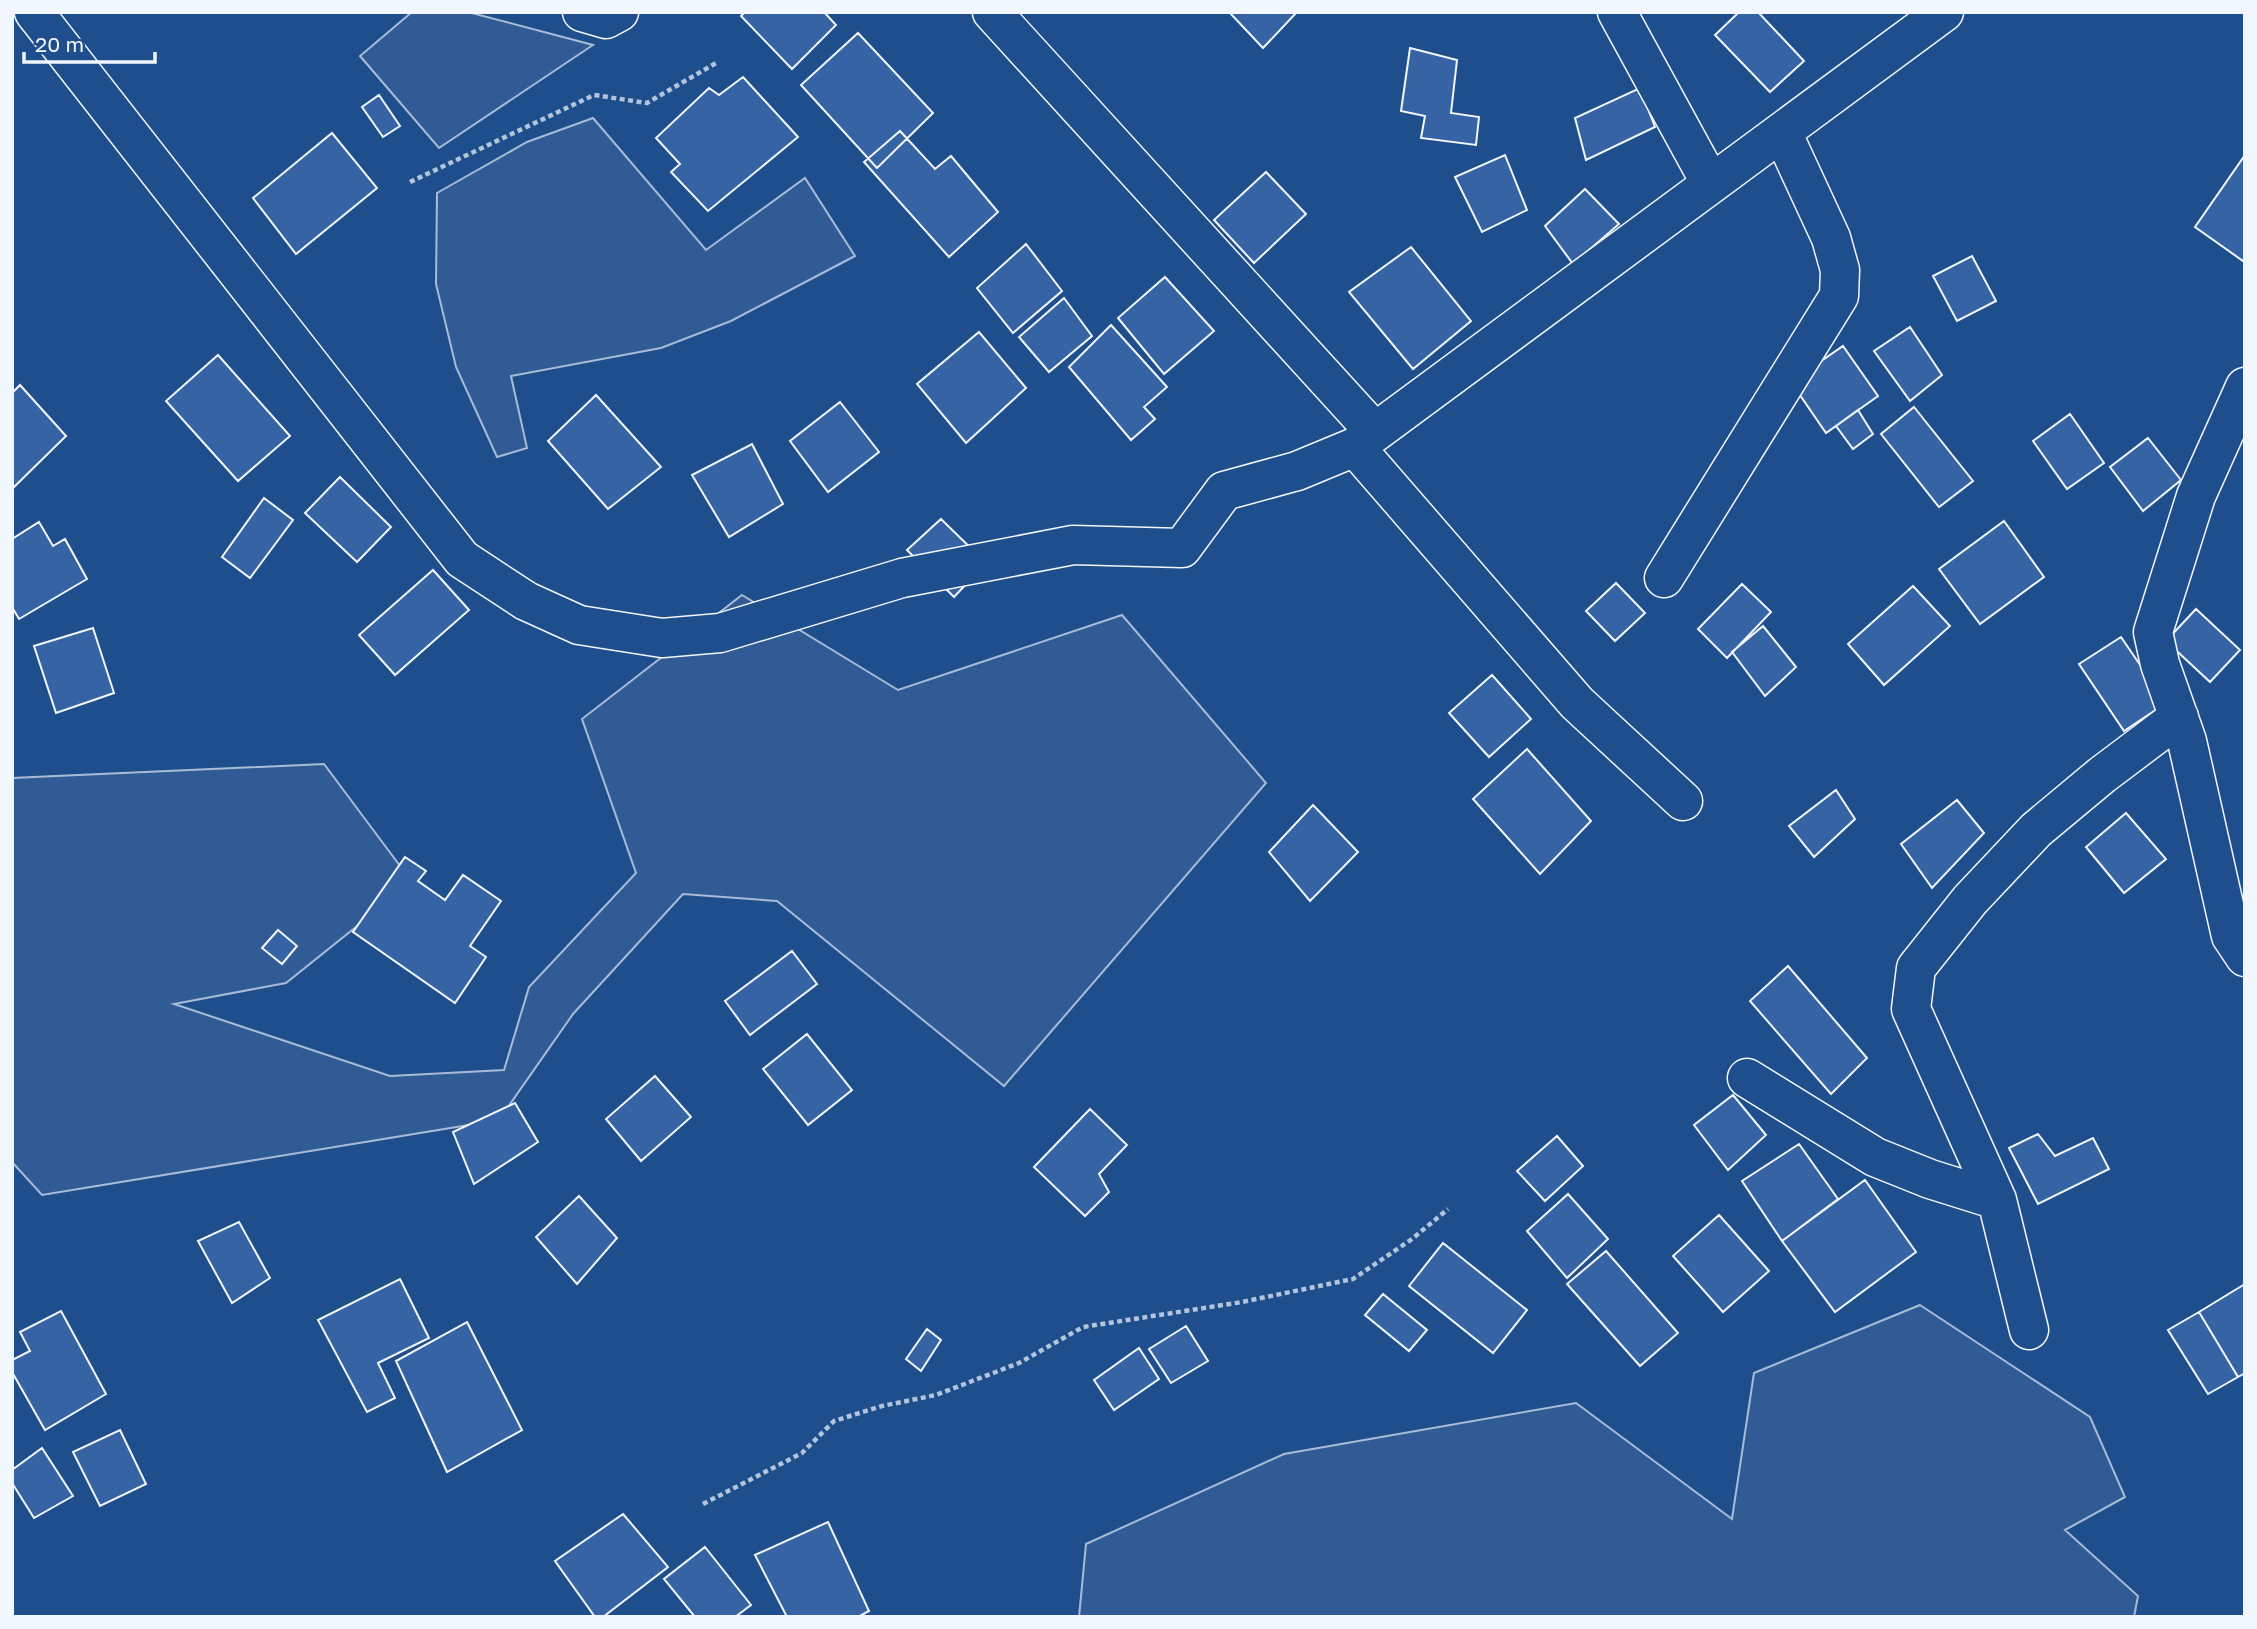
<svg xmlns="http://www.w3.org/2000/svg" width="2257" height="1629" font-family="'Golos Text',sans-serif">
  <style>
    .green { fill: #305b95; stroke: #a8bbd7; stroke-width: 2 }
    .building { fill: #3563a3; stroke: #f2f6ff; stroke-width: 2 }
    .lines { fill: none; stroke-linecap: round; stroke-linejoin: round }
    .minor-casing { stroke: #f2f6ff; stroke-width: 41 }
    .path { stroke: #b3c4dc; stroke-width: 4.5; stroke-dasharray: 5 3.5; stroke-linecap: butt }
    .minor { stroke: #1f4e8c; stroke-width: 38 }
  </style>
  <rect width="100%" height="100%" fill="#1f4e8c"/>
  <!-- green -->
  <path class="green" d="M 412,12 L 468,12 L 593,45 L 439,148 L 360,56 Z
    M 593,118 L 706,250 L 805,178 L 855,256 L 731,321 L 661,348 L 511,376 L 527,448 L 497,457 L 456,367 L 436,284 L 437,193 L 527,142 Z
    M 742,595 L 898,690 L 1122,615 L 1266,783 L 1004,1086 L 777,901 L 683,894 L 573,1014 L 499,1120 L 42,1195 L 12,1162 L 12,778 L 324,764 L 412,882 L 286,983 L 174,1004 L 390,1076 L 504,1070 L 529,987 L 636,873 L 582,719 Z
    M 1920,1305 L 2090,1417 L 2125,1497 L 2065,1530 L 2138,1596 L 2134,1617 L 1079,1617 L 1086,1544 L 1284,1454 L 1576,1403 L 1732,1519 L 1754,1373 Z"/>
  <!-- building -->
  <path class="building" d="M 745,12 L 824,12 L 836,25 L 792,69 L 741,16 Z
    M 1229,12 L 1297,12 L 1263,48 Z
    M 1739,12 L 1758,12 L 1804,61 L 1770,92 L 1715,35 Z
    M 858,33 L 933,113 L 877,168 L 801,85 Z
    M 1410,48 L 1457,60 L 1451,113 L 1479,117 L 1476,145 L 1421,138 L 1425,116 L 1401,111 Z
    M 743,77 L 798,137 L 708,211 L 671,172 L 680,164 L 656,138 L 709,88 L 719,95 Z
    M 1640,88 L 1655,127 L 1586,160 L 1575,118 Z
    M 379,95 L 400,126 L 383,137 L 362,107 Z
    M 900,131 L 935,169 L 951,156 L 998,212 L 949,257 L 864,162 Z
    M 332,133 L 377,188 L 296,254 L 253,198 Z
    M 1505,155 L 1527,210 L 1482,232 L 1455,177 Z
    M 2245,155 L 2245,258 L 2243,261 L 2195,227 Z
    M 1266,172 L 1306,214 L 1254,263 L 1214,220 Z
    M 1585,189 L 1619,224 L 1573,264 L 1545,226 Z
    M 1026,244 L 1062,291 L 1013,333 L 977,288 Z
    M 1411,247 L 1471,321 L 1413,369 L 1349,292 Z
    M 1972,256 L 1996,301 L 1957,321 L 1933,276 Z
    M 1165,277 L 1214,331 L 1164,374 L 1118,318 Z
    M 1064,298 L 1092,336 L 1049,372 L 1019,337 Z
    M 1111,325 L 1167,387 L 1144,407 L 1155,419 L 1131,440 L 1069,367 Z
    M 1910,327 L 1942,375 L 1910,401 L 1874,351 Z
    M 979,332 L 1026,388 L 966,443 L 917,384 Z
    M 1843,346 L 1878,396 L 1826,433 L 1791,382 Z
    M 218,355 L 290,436 L 238,481 L 166,401 Z
    M 20,385 L 66,436 L 14,487 L 12,485 L 12,393 Z
    M 596,395 L 661,467 L 608,509 L 548,441 Z
    M 840,402 L 879,452 L 828,492 L 790,441 Z
    M 1914,407 L 1973,481 L 1939,507 L 1881,434 Z
    M 1858,410 L 1873,434 L 1853,449 L 1836,426 Z
    M 2070,414 L 2104,463 L 2067,489 L 2033,441 Z
    M 2148,438 L 2181,480 L 2143,511 L 2110,467 Z
    M 752,444 L 783,504 L 729,537 L 692,475 Z
    M 340,477 L 391,527 L 357,562 L 305,513 Z
    M 264,498 L 293,520 L 250,578 L 222,557 Z
    M 941,519 L 986,563 L 954,597 L 907,550 Z
    M 2004,521 L 2044,577 L 1980,624 L 1939,569 Z
    M 39,522 L 53,546 L 65,539 L 87,579 L 19,619 L 12,607 L 12,539 Z
    M 433,570 L 469,610 L 395,675 L 359,635 Z
    M 1616,583 L 1645,613 L 1615,641 L 1586,611 Z
    M 1742,584 L 1771,612 L 1727,658 L 1698,629 Z
    M 1913,586 L 1950,626 L 1884,685 L 1848,644 Z
    M 2196,609 L 2240,650 L 2210,682 L 2166,641 Z
    M 1763,626 L 1796,667 L 1765,696 L 1732,652 Z
    M 93,628 L 114,693 L 56,713 L 34,646 Z
    M 2121,637 L 2166,703 L 2124,731 L 2079,664 Z
    M 1492,675 L 1531,719 L 1489,757 L 1449,713 Z
    M 1527,749 L 1591,821 L 1540,874 L 1473,799 Z
    M 1836,790 L 1855,819 L 1814,857 L 1789,826 Z
    M 1957,800 L 1984,833 L 1932,888 L 1901,844 Z
    M 1313,805 L 1358,852 L 1310,901 L 1269,852 Z
    M 2126,813 L 2166,859 L 2124,893 L 2086,847 Z
    M 405,857 L 426,871 L 418,881 L 445,900 L 463,875 L 501,901 L 470,946 L 486,957 L 455,1003 L 353,932 Z
    M 278,930 L 297,946 L 282,964 L 262,948 Z
    M 792,951 L 817,984 L 750,1035 L 725,1001 Z
    M 1788,966 L 1867,1058 L 1831,1094 L 1750,1001 Z
    M 807,1034 L 852,1090 L 808,1125 L 763,1069 Z
    M 655,1076 L 691,1117 L 641,1161 L 606,1119 Z
    M 1733,1095 L 1766,1135 L 1728,1170 L 1694,1125 Z
    M 515,1103 L 538,1142 L 474,1184 L 453,1132 Z
    M 1090,1109 L 1127,1145 L 1099,1174 L 1109,1192 L 1085,1216 L 1034,1167 Z
    M 2038,1134 L 2055,1156 L 2093,1138 L 2109,1169 L 2038,1204 L 2009,1148 Z
    M 1557,1136 L 1583,1166 L 1545,1201 L 1517,1171 Z
    M 1799,1144 L 1838,1199 L 1782,1241 L 1742,1181 Z
    M 1865,1180 L 1916,1252 L 1835,1312 L 1782,1241 Z
    M 1568,1194 L 1608,1239 L 1567,1278 L 1527,1231 Z
    M 579,1196 L 617,1238 L 577,1284 L 536,1237 Z
    M 1719,1215 L 1769,1271 L 1723,1312 L 1673,1256 Z
    M 239,1222 L 270,1278 L 232,1303 L 198,1241 Z
    M 1443,1243 L 1527,1310 L 1493,1353 L 1409,1286 Z
    M 1606,1251 L 1678,1333 L 1640,1366 L 1567,1284 Z
    M 400,1279 L 429,1338 L 378,1363 L 395,1398 L 367,1412 L 318,1320 Z
    M 2245,1284 L 2245,1373 L 2238,1377 L 2199,1312 Z
    M 1383,1294 L 1427,1330 L 1409,1351 L 1365,1315 Z
    M 61,1311 L 106,1394 L 45,1430 L 12,1372 L 12,1360 L 30,1351 L 20,1332 Z
    M 2199,1312 L 2238,1377 L 2208,1394 L 2168,1330 Z
    M 467,1322 L 522,1430 L 447,1472 L 396,1361 Z
    M 1186,1326 L 1208,1361 L 1171,1383 L 1149,1349 Z
    M 927,1329 L 941,1340 L 921,1371 L 906,1359 Z
    M 1139,1348 L 1159,1379 L 1114,1410 L 1094,1380 Z
    M 120,1430 L 146,1484 L 100,1506 L 73,1452 Z
    M 42,1448 L 73,1496 L 34,1518 L 12,1483 L 12,1470 Z
    M 623,1514 L 668,1567 L 603,1617 L 595,1617 L 555,1561 Z
    M 828,1522 L 869,1611 L 858,1617 L 787,1617 L 755,1555 Z
    M 705,1547 L 751,1605 L 735,1617 L 695,1617 L 664,1579 Z"/>
  <g class="lines">
    <!-- minor casing -->
    <g class="minor-casing">
      <path id="minor" d="M 34,12 L 462,559 L 526,601 L 579,625 L 662,638 L 720,633 L 902,578 L 1073,545 L 1182,548 L 1224,491 L 1297,471 L 1355,447 L 1944,12
        M 582,12 L 606,19 L 619,12
        M 992,12 L 1375,432
        M 1617,12 L 1711,184
        M 2245,387 L 2196,496 L 2153,632 L 2160,664 L 2187,741 L 2231,936 L 2245,957
        M 1355,447 L 1577,703 L 1683,801
        M 1664,578 L 1839,296 L 1840,270 L 1831,238 L 1782,132
        M 1747,1078 L 1875,1157 L 1930,1179 L 1997,1200
        M 2029,1330 L 1997,1200 L 1911,1009 L 1916,968 L 1970,900 L 2036,830 L 2102,775 L 2179,717"/>
    </g>
    <!-- path -->
    <path class="path" d="M 410,182 L 594,95 L 647,103 L 716,63
      M 703,1504 L 802,1453 L 834,1421 L 882,1406 L 936,1395 L 1019,1363 L 1083,1327 L 1242,1302 L 1353,1279 L 1412,1239 L 1448,1209"/>
    <!-- minor -->
    <use href="#minor" class="minor"/>
  </g>
  <!-- border -->
  <rect width="2257" height="1629" fill="none" stroke="#f2f6ff" stroke-width="28"/>
  <!-- scale -->
  <path d="M24 52v10h131v-10" fill="none" stroke="#f2f6ff" stroke-width="3.5"/>
  <text x="35" y="52" font-size="21" fill="#f2f6ff" stroke="#1f4e8c" stroke-width="5" paint-order="stroke">20 m</text>
</svg>
